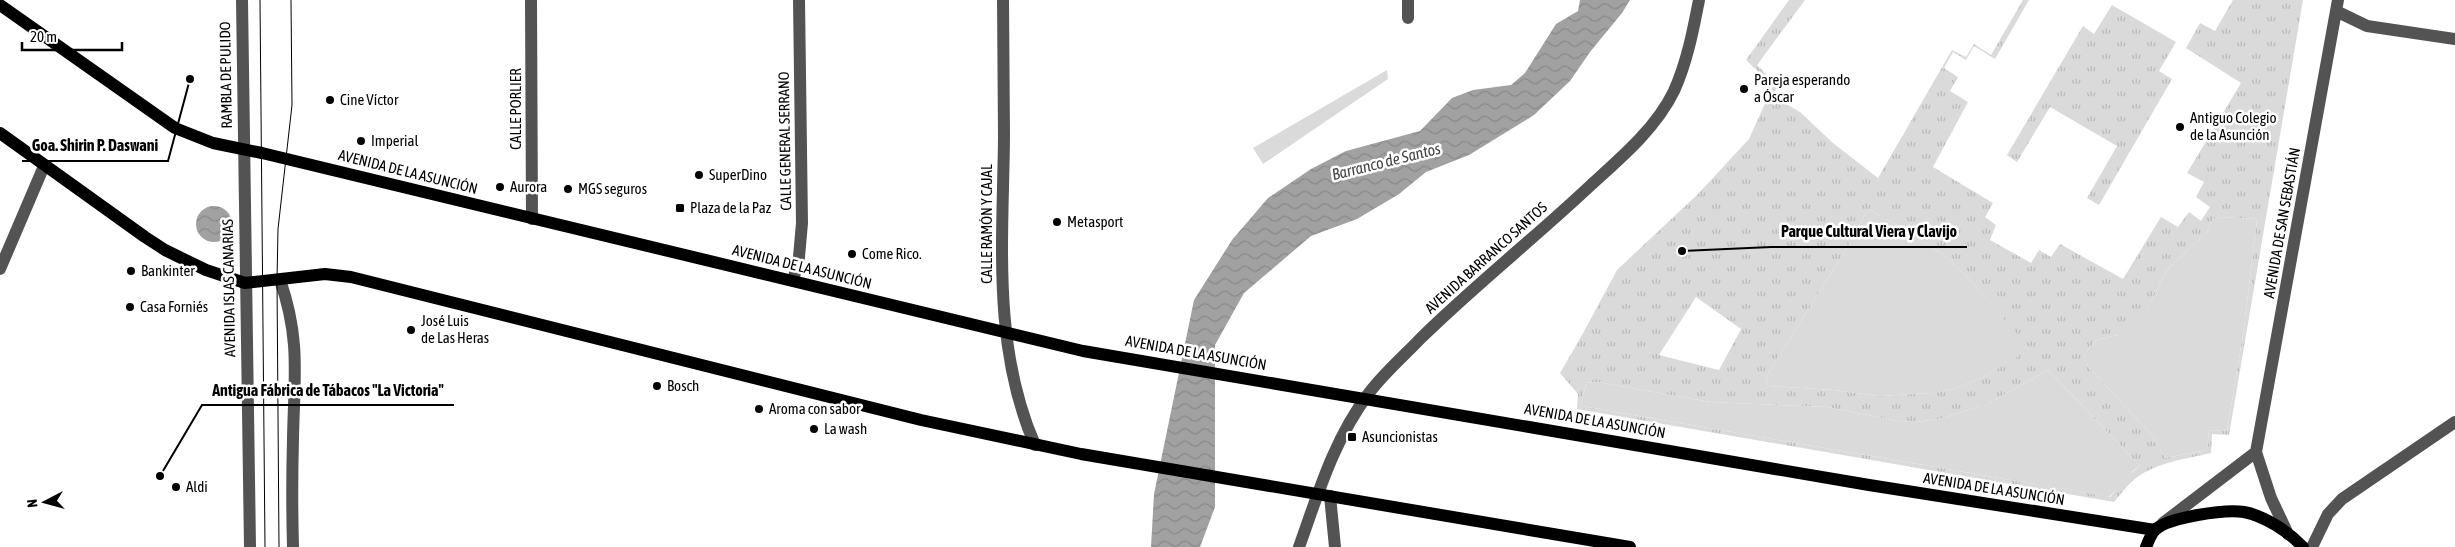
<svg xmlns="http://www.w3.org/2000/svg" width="2455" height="547" font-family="'Asap Condensed',sans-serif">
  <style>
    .green { fill: #dadada }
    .park { fill: url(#park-tufts); fill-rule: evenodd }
    .water { fill: url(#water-waves) }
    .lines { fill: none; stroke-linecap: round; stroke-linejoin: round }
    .minor { stroke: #535353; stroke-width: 12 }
    .major { stroke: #000; stroke-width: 12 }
    .tram { stroke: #000; stroke-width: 1 }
    .poi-dot { fill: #000; stroke: #fff; stroke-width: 2 }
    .labels { text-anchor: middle; stroke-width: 5; stroke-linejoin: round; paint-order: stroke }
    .street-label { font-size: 15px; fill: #000; stroke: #fff }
    .poi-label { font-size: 15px; fill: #000; stroke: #fff; text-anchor: start }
    .water-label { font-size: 16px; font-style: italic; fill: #424242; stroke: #fff }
    .leader { fill: none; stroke: #000; stroke-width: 2 }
    .callout-dot { fill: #000; stroke: #fff; stroke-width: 2 }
    .callout-label { font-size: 16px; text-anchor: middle; font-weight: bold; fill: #000; stroke: #fff; stroke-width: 5; stroke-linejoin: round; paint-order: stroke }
  </style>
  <defs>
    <pattern id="park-tufts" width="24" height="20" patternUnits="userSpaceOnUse" patternTransform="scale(1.25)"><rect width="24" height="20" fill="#dadada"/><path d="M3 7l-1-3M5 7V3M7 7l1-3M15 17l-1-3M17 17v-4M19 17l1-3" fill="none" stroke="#b9b9b9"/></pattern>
    <pattern id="water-waves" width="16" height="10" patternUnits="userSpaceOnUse" patternTransform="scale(1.25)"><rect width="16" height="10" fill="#a1a1a1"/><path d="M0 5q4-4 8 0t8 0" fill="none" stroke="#898989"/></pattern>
  </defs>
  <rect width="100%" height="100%" fill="#fff"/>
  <!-- green -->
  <path class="green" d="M 1387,70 L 1388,79 L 1263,164 L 1253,148 Z
    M 1868,209 L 1911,233 L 1945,256 L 1971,281 L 2031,349 L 1984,377 L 1956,388 L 1934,393 L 1878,396 L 1834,390 L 1768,386 L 1766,377 L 1850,243 Z
    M 2221,217 L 2257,219 L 2244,328 L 2227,431 L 2209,430 L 2207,450 L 2165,458 L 2152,435 L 2089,368 L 2084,357 L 2089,348 L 2097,340 L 2118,335 L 2149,306 L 2166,271 L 2207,232 L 2213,219 Z
    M 2048,370 L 2140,466 L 2133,471 L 2109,497 L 1581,406 L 1586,383 L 1597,382 L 1710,402 L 1827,407 L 1898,421 L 1917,422 L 1943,418 L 1987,404 Z"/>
  <!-- park -->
  <path class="park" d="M 1789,0 L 1805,0 L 1757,65 L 1778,86 L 1773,96 L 1800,112 L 1833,143 L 1878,178 L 1952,50 L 1966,57 L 1974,44 L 1991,55 L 2023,0 L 2029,0 L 1995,59 L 1974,46 L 1966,60 L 1953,52 L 1944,68 L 1958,77 L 1950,91 L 1968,102 L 1933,167 L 1993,203 L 1985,217 L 1996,225 L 1990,240 L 2031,263 L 2039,250 L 2051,257 L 2060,244 L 2123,279 L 2161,217 L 2178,227 L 2189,212 L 2201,221 L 2210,207 L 2196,197 L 2204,182 L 2187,173 L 2241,83 L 2186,48 L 2200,23 L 2215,31 L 2233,0 L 2303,0 L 2229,435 L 2212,434 L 2211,453 C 2185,459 2158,462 2136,478 C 2128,484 2121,494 2114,502 L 1577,409 L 1578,394 L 1560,373 L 1581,337 L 1617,270 L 1698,194 L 1749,139 L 1773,86 L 1746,60 ZM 1868,209 L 1911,233 L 1945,256 L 1971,281 L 2030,349 L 1984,377 L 1956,388 L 1933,393 L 1878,396 L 1834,390 L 1768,386 L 1766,377 L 1850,243 ZM 2221,217 L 2257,219 L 2244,328 L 2227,431 L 2209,430 L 2207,450 L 2165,458 L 2152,435 L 2089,368 L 2084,357 L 2089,348 L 2097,340 L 2118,335 L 2130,328 L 2149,306 L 2166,271 L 2207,232 L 2213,219 ZM 1696,297 L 1741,329 L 1719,370 L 1659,355 ZM 2048,370 L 2140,466 L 2125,478 L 2110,497 L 1581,406 L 1586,383 L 1597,382 L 1710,402 L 1827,407 L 1898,421 L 1917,422 L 1943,418 L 1987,404 Z
    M 2112,5 L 2176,42 L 2159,71 L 2172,79 L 2099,205 L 2087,198 L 2117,146 L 2050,107 L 2017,162 L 2007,155 L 2083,26 L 2094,34 Z"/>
  <!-- water -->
  <path class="water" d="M 1580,0 L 1630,0 L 1622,13 L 1590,52 L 1570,81 L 1534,115 L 1469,155 L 1426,172 L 1399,194 L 1357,219 L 1311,236 L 1244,293 L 1215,345 L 1215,507 L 1200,547 L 1151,547 L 1154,494 L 1194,300 L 1232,240 L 1268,198 L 1311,169 L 1346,151 L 1420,131 L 1452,98 L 1473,90 L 1511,85 L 1525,73 L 1556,24 L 1578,11 Z
    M196 224a18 18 0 1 1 36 0a18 18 0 1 1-36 0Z"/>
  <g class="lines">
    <!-- minor -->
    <path class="minor" d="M 242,0 L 250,547
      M 531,0 L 532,219
      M 1003,0 C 1003,46 1004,91 1004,137 C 1003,240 992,347 1035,445
      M 2336,11 L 2367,26 L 2455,39
      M 1408,18 L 1408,0
      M 0,269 L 44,166
      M 280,280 C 301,340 294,378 293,439 C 292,475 292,511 293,547
      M 793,281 L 799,257 L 802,223 L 799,0
      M 1330,496 L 1335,547
      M 2163,523 L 2256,452
      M 2288,534 L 2271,498 L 2256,452 L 2338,0
      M 1299,547 C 1318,494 1334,439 1369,393 C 1384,373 1404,356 1421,338 C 1476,284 1536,237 1592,184 C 1622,157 1656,128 1674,91 C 1687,62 1693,31 1699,0
      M 2312,547 L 2328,514 L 2342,499 L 2455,422"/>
    <!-- major -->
    <path class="major" d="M 0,5 L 175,128 L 213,143 L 262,153 L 1083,351 L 1869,485 L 2155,530
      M 0,133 L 145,237 L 165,250 L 206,270 L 245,283 L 325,274 L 351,277 L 921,420 L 1081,454 L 1630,547
      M 2146,547 C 2148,542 2151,534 2155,530 C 2168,517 2226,509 2244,512 C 2265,516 2289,532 2303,547"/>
    <!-- tram -->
    <path class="tram" d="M 260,0 L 265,547
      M 279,547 L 277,280 L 278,229 L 292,105 L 291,0"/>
  </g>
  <!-- markers -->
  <g class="poi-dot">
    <circle cx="1744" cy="89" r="5"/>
    <circle cx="330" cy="100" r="5"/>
    <circle cx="2180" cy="127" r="5"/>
    <circle cx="361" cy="141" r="5"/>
    <circle cx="699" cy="175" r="5"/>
    <circle cx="500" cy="187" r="5"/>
    <circle cx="568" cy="189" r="5"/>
    <rect x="675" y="203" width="10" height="10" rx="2.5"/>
    <circle cx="1057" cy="222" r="5"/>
    <circle cx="852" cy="254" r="5"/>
    <circle cx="131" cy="271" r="5"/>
    <circle cx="130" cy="307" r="5"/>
    <circle cx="411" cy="330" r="5"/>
    <circle cx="657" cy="386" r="5"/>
    <circle cx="759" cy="409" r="5"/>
    <circle cx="814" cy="429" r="5"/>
    <rect x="1347" y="432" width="10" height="10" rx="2.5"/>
    <circle cx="176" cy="487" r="5"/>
  </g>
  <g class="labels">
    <!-- street labels -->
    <g class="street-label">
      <text transform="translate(226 75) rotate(-91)" y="5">RAMBLA DE PULIDO</text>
      <text transform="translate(516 109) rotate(-90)" y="5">CALLE PORLIER</text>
      <text transform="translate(785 141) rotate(-91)" y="5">CALLE GENERAL SERRANO</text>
      <text transform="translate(408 172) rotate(14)" y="5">AVENIDA DE LA ASUNCIÓN</text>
      <text transform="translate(2282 223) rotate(-80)" y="5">AVENIDA DE SAN SEBASTIÁN</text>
      <text transform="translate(987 224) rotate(-90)" y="5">CALLE RAMÓN Y CAJAL</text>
      <text transform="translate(1486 258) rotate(-42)" y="5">AVENIDA BARRANCO SANTOS</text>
      <text transform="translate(802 267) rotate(14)" y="5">AVENIDA DE LA ASUNCIÓN</text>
      <text transform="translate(229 288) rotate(-91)" y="5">AVENIDA ISLAS CANARIAS</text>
      <text transform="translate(1196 353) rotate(10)" y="5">AVENIDA DE LA ASUNCIÓN</text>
      <text transform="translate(1595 421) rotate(10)" y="5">AVENIDA DE LA ASUNCIÓN</text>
      <text transform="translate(1994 489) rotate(9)" y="5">AVENIDA DE LA ASUNCIÓN</text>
    </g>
    <!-- poi labels -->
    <g class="poi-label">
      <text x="1754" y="85">Pareja esperando<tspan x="1754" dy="17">a Óscar</tspan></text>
      <text x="340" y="105">Cine Víctor</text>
      <text x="2190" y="123">Antiguo Colegio<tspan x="2190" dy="17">de la Asunción</tspan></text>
      <text x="371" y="146">Imperial</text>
      <text x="709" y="180">SuperDino</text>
      <text x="510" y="192">Aurora</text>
      <text x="578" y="194">MGS seguros</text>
      <text x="690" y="213">Plaza de la Paz</text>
      <text x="1067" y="227">Metasport</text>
      <text x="862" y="259">Come Rico.</text>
      <text x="141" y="276">Bankinter</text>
      <text x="140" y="312">Casa Forniés</text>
      <text x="421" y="326">José Luis<tspan x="421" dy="17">de Las Heras</tspan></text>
      <text x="667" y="391">Bosch</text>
      <text x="769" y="414">Aroma con sabor</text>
      <text x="824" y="434">La wash</text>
      <text x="1362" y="442">Asuncionistas</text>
      <text x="186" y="492">Aldi</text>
    </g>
    <!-- water labels -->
    <g class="water-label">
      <text transform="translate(1386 161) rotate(-14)" y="6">Barranco de Santos</text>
    </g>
  </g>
  <!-- callouts -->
  <path class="leader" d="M190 79L168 161H22M1682 251L1771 247H1967M160 476L202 405H454"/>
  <g class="callout-dot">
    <circle cx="190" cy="79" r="5"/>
    <circle cx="1682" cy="251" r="5"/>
    <circle cx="160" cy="476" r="5"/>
  </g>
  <g class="callout-label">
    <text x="95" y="151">Goa. Shirin P. Daswani</text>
    <text x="1869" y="237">Parque Cultural Viera y Clavijo</text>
    <text x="328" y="396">Antigua Fábrica de Tábacos "La Victoria"</text>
  </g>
  <!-- north arrow -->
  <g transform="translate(45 502) rotate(264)" stroke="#ffffff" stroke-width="4" paint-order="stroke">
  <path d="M0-4L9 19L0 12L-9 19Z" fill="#000000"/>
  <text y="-8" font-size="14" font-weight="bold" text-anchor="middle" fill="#000000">N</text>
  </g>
  <!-- scale -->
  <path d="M22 42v8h100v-8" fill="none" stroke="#000000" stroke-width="2.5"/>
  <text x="30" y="42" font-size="15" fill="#000000" stroke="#ffffff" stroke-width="4" paint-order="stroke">20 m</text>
</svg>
